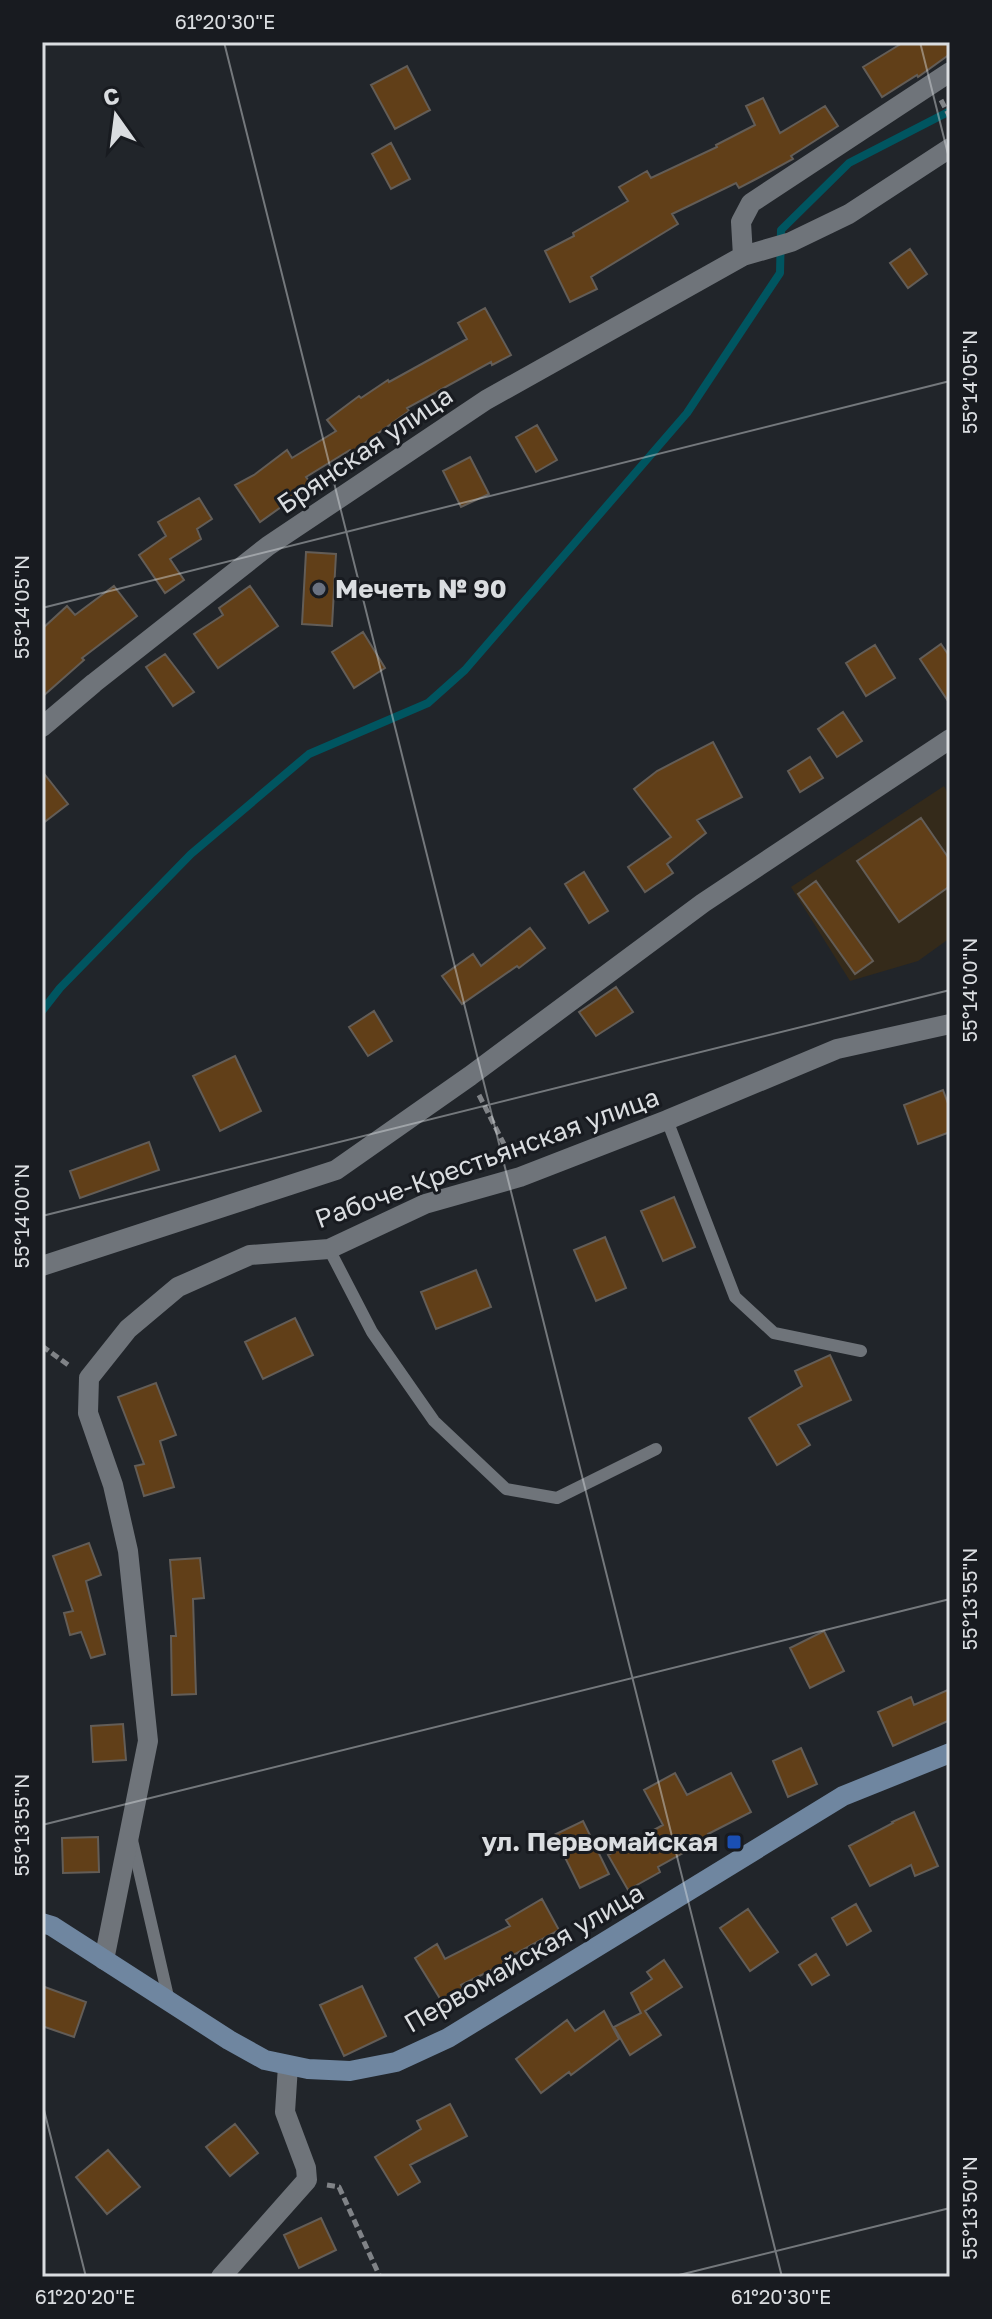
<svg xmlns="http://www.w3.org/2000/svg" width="992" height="2319" font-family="'Golos Text',sans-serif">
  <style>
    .industrial { fill: #342a1a }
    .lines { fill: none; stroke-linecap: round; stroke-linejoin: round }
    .stream { stroke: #005560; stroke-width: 8 }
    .building { fill: #613f18; stroke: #635d57; stroke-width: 2 }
    .path { stroke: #808387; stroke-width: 5; stroke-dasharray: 8 4; stroke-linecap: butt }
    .lane { stroke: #6f747a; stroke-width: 12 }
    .street { stroke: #6f747a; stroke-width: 20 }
    .secondary { stroke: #6f86a0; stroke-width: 20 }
    .ticks { fill: none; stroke: #dadde0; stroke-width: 2; stroke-opacity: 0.45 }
    .worship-dot { fill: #6b7280; stroke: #181b20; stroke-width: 3 }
    .transit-dot { fill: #1a4fb4; stroke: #181b20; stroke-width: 3 }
    .labels { text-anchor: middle; stroke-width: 6; stroke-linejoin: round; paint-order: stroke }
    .street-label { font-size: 26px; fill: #dadde0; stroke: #181b20 }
    .poi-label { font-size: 26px; font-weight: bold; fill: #dadde0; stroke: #181b20; text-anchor: start }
    .neatline { fill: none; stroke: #dadde0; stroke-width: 3 }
    .ticks-label { font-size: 20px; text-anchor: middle; fill: #dadde0 }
  </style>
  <rect width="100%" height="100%" fill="#21252a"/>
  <!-- industrial -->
  <path class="industrial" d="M 944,786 L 950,797 L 950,938 L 918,961 L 850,981 L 791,887 Z"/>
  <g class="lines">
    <!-- stream -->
    <path class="stream" d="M 42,1011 L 60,988 L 191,854 L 309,754 L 428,703 L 465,670 L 687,413 L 780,273 L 781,230 L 849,163 L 950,111"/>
  </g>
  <!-- building -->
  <path class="building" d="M 904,42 L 950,42 L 950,54 L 918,77 L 917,75 L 882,97 L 863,67 Z
    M 407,66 L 430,110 L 395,129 L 371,85 Z
    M 763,98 L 780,133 L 825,106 L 838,126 L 791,156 L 793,159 L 758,178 L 739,188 L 736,183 L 672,214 L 678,224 L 591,277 L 597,289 L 570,302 L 545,251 L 574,236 L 573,233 L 628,201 L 619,187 L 647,171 L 651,178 L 717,147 L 716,145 L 755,125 L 746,106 Z
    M 391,143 L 410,179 L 391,189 L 372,154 Z
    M 910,249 L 927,274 L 908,288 L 890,263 Z
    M 485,308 L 511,355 L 492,365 L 491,362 L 407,408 L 409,411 L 352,452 L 350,450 L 306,477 L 312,485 L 260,522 L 235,485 L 254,475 L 287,450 L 292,458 L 336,431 L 327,420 L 359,396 L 361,398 L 388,380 L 389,382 L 467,339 L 458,323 Z
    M 537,425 L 557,460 L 536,472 L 516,437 Z
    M 470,457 L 489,494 L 461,507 L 443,471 Z
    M 199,498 L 212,519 L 197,529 L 201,539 L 170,559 L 184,580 L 165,593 L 139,555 L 166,536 L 158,522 Z
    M 306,552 L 336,554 L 332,626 L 302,624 Z
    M 114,586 L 137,616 L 82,658 L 84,660 L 42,697 L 42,629 L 67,606 L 75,615 Z
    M 250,586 L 278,626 L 218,668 L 194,634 L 223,615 L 219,608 Z
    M 363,632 L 385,668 L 354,688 L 332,652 Z
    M 941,644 L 950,657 L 950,704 L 920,659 Z
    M 875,645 L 895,678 L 866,696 L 846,663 Z
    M 165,654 L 194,692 L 173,706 L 146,667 Z
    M 843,712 L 862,741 L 837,757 L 818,729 Z
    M 713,742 L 742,797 L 697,820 L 706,833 L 667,864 L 673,873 L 645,892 L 628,867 L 671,837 L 634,789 L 657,771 Z
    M 810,757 L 823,778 L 800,792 L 788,771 Z
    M 42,771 L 68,804 L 42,824 Z
    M 921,818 L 950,860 L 950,886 L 899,922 L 857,861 Z
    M 584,872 L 608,911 L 589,923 L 565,884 Z
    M 816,881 L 873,961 L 855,974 L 798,894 Z
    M 530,928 L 545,948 L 519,968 L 517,966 L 462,1004 L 442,976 L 473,954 L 481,966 Z
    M 616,987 L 633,1012 L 596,1036 L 579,1012 Z
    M 374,1011 L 392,1041 L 368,1056 L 349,1027 Z
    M 235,1056 L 261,1111 L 220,1131 L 193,1076 Z
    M 943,1090 L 950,1109 L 950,1132 L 918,1144 L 904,1105 Z
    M 149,1142 L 159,1170 L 80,1198 L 70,1171 Z
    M 674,1197 L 695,1247 L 663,1261 L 641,1211 Z
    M 605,1237 L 626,1288 L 596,1301 L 574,1250 Z
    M 476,1270 L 491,1307 L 436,1329 L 421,1292 Z
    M 295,1318 L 313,1355 L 263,1379 L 245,1342 Z
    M 830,1355 L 851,1400 L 798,1425 L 810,1445 L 777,1465 L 749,1418 L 802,1386 L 795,1371 Z
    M 156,1383 L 176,1435 L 160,1441 L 174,1487 L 144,1496 L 135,1466 L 144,1464 L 118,1397 Z
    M 89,1543 L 101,1575 L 86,1581 L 105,1654 L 91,1658 L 81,1632 L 70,1635 L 64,1613 L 73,1611 L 53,1556 Z
    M 200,1558 L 204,1598 L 193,1599 L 196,1694 L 172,1695 L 171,1636 L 176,1636 L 170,1560 Z
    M 824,1631 L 844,1671 L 810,1688 L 790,1648 Z
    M 950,1689 L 950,1720 L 893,1746 L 878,1712 L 911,1697 L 914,1705 Z
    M 123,1724 L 126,1760 L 93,1762 L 91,1726 Z
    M 801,1748 L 817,1784 L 788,1797 L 773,1761 Z
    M 675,1773 L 687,1795 L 731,1773 L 751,1812 L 708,1834 L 710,1838 L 658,1867 L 660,1872 L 628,1890 L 608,1855 L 663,1825 L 644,1790 Z
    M 914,1812 L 938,1866 L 915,1876 L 911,1865 L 870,1886 L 849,1846 L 893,1823 L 892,1822 Z
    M 583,1821 L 609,1874 L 580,1888 L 554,1835 Z
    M 98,1837 L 99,1872 L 63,1873 L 62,1838 Z
    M 542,1899 L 559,1930 L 508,1958 L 510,1961 L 461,1985 L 465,1992 L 444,2005 L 415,1958 L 437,1944 L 445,1959 L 510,1926 L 506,1920 Z
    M 856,1904 L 871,1931 L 847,1945 L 832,1918 Z
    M 748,1909 L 778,1952 L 750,1971 L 720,1928 Z
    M 816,1954 L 829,1975 L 812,1985 L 799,1965 Z
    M 664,1960 L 682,1987 L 645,2011 L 661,2035 L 630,2055 L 614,2027 L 641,2013 L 631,1993 L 652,1979 L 647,1972 Z
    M 42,1986 L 86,2002 L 74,2037 L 42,2026 Z
    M 362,1986 L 386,2036 L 344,2056 L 320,2005 Z
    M 604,2011 L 619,2039 L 571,2075 L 569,2072 L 541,2093 L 516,2059 L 567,2020 L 575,2031 Z
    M 450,2104 L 467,2136 L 410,2165 L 420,2182 L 398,2195 L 375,2157 L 421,2129 L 417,2121 Z
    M 235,2124 L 258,2153 L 230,2176 L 206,2147 Z
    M 108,2150 L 140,2187 L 107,2214 L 76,2177 Z
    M 321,2218 L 336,2250 L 299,2268 L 284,2235 Z"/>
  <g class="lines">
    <!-- path -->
    <path class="path" d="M 941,100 L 950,117
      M 479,1095 L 511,1158
      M 42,1346 L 71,1367
      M 327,2185 L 339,2187 L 380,2277"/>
    <!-- lane -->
    <path class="lane" d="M 667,1120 L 735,1297 L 774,1333 L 861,1351
      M 329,1249 L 372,1332 L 434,1421 L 506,1489 L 557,1498 L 656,1449
      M 132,1840 L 169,2001"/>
    <!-- street -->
    <path class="street" d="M 743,256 L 741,222 L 751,203 L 950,72
      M 42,727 L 94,683 L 268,546 L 486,400 L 743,256 L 791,242 L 849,214 L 950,148
      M 42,1266 L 336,1170 L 470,1076 L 703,903 L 950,739
      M 104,1960 L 148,1741 L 128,1551 L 113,1485 L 88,1413 L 89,1378 L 128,1329 L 178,1287 L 250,1255 L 329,1249 L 425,1204 L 520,1177 L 667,1120 L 837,1049 L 950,1024
      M 221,2277 L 307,2180 L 306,2168 L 285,2112 L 288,2066"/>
    <!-- secondary -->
    <path class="secondary" d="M 42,1923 L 52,1926 L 229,2040 L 265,2060 L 308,2069 L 350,2071 L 396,2062 L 448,2038 L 843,1796 L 950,1753"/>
  </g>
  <!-- ticks -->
  <path class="ticks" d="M 224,42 L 782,2277M 920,42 L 950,162M 42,608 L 950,381M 42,1216 L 950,990M 42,1825 L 950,1599M 42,2102 L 86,2277M 671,2277 L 950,2208"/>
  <!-- markers -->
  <circle class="worship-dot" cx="319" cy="589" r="8"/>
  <rect class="transit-dot" x="726" y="1834" width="16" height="16" rx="4"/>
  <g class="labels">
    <!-- street labels -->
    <g class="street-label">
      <text transform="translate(365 450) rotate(-34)" y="9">Брянская улица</text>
      <text transform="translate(487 1158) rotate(-20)" y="9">Рабоче-Крестьянская улица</text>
      <text transform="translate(524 1958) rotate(-30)" y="9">Первомайская улица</text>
    </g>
    <!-- poi labels -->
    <g class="poi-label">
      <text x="335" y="598">Мечеть № 90</text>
      <text x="718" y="1851" text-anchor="end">ул. Первомайская</text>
    </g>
  </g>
  <!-- border -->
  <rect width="992" height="2319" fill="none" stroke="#181b20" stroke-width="88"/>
  <!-- north arrow -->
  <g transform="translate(116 116) rotate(346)" stroke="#181b20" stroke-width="6" paint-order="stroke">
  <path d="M0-6L14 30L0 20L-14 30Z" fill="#dadde0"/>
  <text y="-12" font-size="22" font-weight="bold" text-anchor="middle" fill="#dadde0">С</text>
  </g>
  <rect x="44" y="44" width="904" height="2231" class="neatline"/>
  <g class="ticks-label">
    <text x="225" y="29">61°20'30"E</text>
    <text transform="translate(970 382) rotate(-90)" y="7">55°14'05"N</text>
    <text transform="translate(22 607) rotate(-90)" y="7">55°14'05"N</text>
    <text transform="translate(970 990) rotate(-90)" y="7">55°14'00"N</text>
    <text transform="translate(22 1216) rotate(-90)" y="7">55°14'00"N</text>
    <text transform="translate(970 1599) rotate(-90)" y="7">55°13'55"N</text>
    <text transform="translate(22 1825) rotate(-90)" y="7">55°13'55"N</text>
    <text transform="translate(970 2208) rotate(-90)" y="7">55°13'50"N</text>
    <text x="85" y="2304">61°20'20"E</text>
    <text x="781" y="2304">61°20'30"E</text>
  </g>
</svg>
